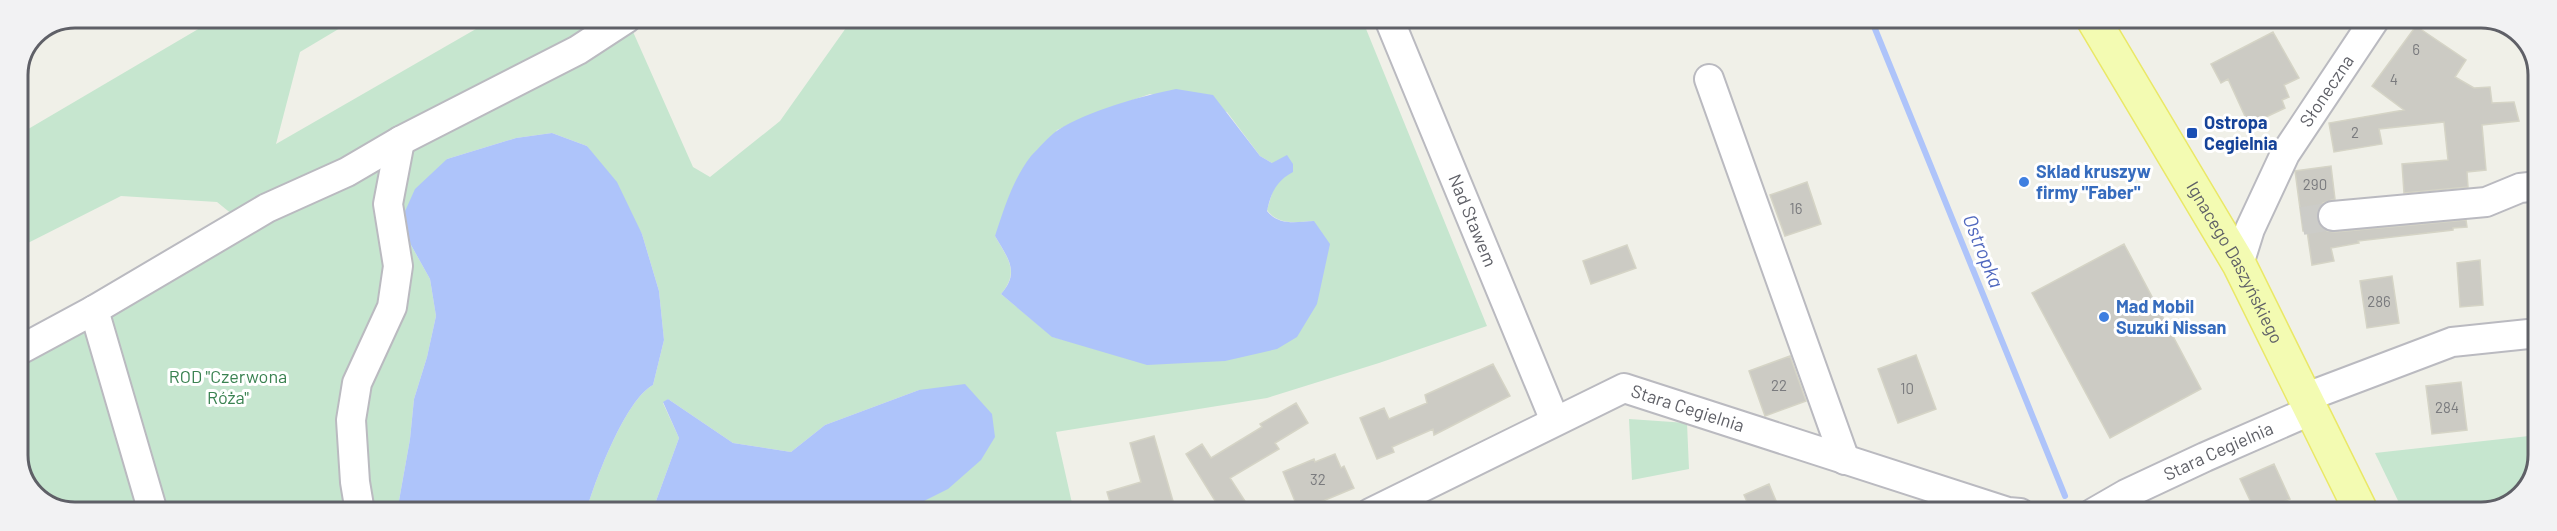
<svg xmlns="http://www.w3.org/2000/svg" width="2557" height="531" font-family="Barlow,sans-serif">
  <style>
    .green { fill: #c6e6cf; fill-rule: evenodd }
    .water { fill: #aec4fa }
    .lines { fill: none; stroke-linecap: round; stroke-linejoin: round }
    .stream { stroke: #aec4fa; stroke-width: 6 }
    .building { fill: #cccbc4; stroke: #d5d4c6; stroke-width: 1.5 }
    .minor-tunnel { stroke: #ccccc8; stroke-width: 28; stroke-dasharray: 28 14; stroke-linecap: butt }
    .minor-casing { stroke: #babac0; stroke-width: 32 }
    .major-casing { stroke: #eae867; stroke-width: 36 }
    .minor { stroke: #fff; stroke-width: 28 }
    .major { stroke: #f3fbb2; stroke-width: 33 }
    .transit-dot { fill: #1a4fb4; stroke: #fff; stroke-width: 2 }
    .shop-dot { fill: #3f7fe0; stroke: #fff; stroke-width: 2 }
    .labels { text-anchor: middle; stroke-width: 6; stroke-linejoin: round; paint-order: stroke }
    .number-label { font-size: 15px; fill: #7a7b7e }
    .street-label { font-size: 18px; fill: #5f6067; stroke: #fff }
    .transit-label { font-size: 18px; font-weight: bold; fill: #164399; stroke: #fff; text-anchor: start }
    .shop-label { font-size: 18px; font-weight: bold; fill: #366cbe; stroke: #fff; text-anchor: start }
    .park-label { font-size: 18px; fill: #3a8251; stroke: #fff }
    .water-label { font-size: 20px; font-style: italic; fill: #5068be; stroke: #fff }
    .rim { fill: none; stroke: #5f6067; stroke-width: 3 }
  </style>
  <rect width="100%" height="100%" fill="#f0f0e8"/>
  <!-- green -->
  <path class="green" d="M 217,18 L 357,18 L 300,52 L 276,144 L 495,18 L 638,18 L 630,25 L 693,167 L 710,177 L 780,121 L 853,18 L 1362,19 L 1487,326 L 1379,363 L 1267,398 L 1056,432 L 1074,512 L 902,512 L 913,506 L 919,390 L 825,425 L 791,452 L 733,443 L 668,399 L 663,403 L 679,438 L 656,501 L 657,512 L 586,512 C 595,481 625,400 653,385 L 664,340 L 659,291 L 642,234 L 587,146 L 552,133 L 516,138 L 447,159 L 411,245 L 430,279 L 436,316 L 427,357 L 414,399 L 410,439 L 397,512 L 65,512 L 33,494 L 18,462 L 18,357 L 238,219 L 217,202 L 121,196 L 18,248 L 18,135 ZM 1150,94 L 1227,112 L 1260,156 L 1272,163 L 1282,177 L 1273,190 L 1267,210 C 1279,226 1296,222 1314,221 L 1072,342 L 1053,337 L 1001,294 C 1020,271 1008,259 995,236 L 1057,130 L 1095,113 Z
    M 1629,419 L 1687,423 L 1689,469 L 1632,480 Z
    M 2538,435 L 2538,466 L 2519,499 L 2476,513 L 2404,513 L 2375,453 Z"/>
  <!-- water -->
  <path class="water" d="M 1176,89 L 1213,95 L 1260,156 L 1272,163 L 1287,155 L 1293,164 L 1293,172 C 1276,181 1271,193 1267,211 C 1279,226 1296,222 1314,221 L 1330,244 L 1317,304 L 1297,337 L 1277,349 L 1225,361 L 1147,365 L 1052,337 L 1001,294 C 1021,272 1007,257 995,236 C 1004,209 1013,179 1031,156 C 1039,148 1049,136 1058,130 C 1088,111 1141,96 1176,89 Z
    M 552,133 L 587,146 L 617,182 L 642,234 L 659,291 L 664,340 L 653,385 C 625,400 595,481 586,512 L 397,512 L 410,439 L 414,399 L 427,357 L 436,316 L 430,279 L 411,245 L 402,218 L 415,189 L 447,159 L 516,138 Z
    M 965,384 L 992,414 L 995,437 L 981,460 L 948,489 L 902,512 L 657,512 L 656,501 L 679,438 L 663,402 L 668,399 L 733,443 L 791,452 L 825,425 L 919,390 Z"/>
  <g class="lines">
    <!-- stream -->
    <path class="stream" d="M 1871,19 L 2065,496"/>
  </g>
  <!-- building -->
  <path class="building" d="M 2416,26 L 2466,60 L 2455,77 L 2474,88 L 2490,87 L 2492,103 L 2514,102 L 2519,121 L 2482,125 L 2486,170 L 2467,172 L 2468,187 L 2404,193 L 2402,164 L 2448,160 L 2444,122 L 2379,129 L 2382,144 L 2334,152 L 2329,123 L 2404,110 L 2372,86 Z
    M 2273,32 L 2299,78 L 2284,85 L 2289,97 L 2282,100 L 2285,108 L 2249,125 L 2228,79 L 2221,83 L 2211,64 Z
    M 2331,166 L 2335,199 L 2323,203 L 2318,209 L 2317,217 L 2320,226 L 2327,231 L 2335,232 L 2466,220 L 2467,227 L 2453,228 L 2453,230 L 2358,241 L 2359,243 L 2331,248 L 2334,261 L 2312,265 L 2307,231 L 2303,231 L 2295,171 Z
    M 1807,182 L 1821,224 L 1785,236 L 1770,195 Z
    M 2124,244 L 2201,389 L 2110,438 L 2032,293 Z
    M 1627,245 L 1636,268 L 1591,284 L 1583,261 Z
    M 2480,260 L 2483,305 L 2460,307 L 2457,263 Z
    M 2392,276 L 2399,323 L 2367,328 L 2360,281 Z
    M 1916,355 L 1936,409 L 1898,423 L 1878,369 Z
    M 1790,356 L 1806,401 L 1765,416 L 1749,371 Z
    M 1493,364 L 1510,396 L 1434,435 L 1433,429 L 1392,447 L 1394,452 L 1377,459 L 1360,418 L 1384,408 L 1389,419 L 1427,403 L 1425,395 Z
    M 2461,382 L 2467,430 L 2432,434 L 2426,386 Z
    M 1296,403 L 1308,423 L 1275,443 L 1279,449 L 1230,478 L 1252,512 L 1222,512 L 1186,454 L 1202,444 L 1211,458 L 1262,427 L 1260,424 Z
    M 1154,436 L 1173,501 L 1135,512 L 1113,512 L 1107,492 L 1141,482 L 1130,443 Z
    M 1335,454 L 1341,468 L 1344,466 L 1354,488 L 1299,511 L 1283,472 L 1314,459 L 1315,462 Z
    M 2274,464 L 2290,499 L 2256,513 L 2240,479 Z
    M 1769,484 L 1781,513 L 1752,513 L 1744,495 Z"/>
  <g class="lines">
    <!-- minor-tunnel -->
    <path class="minor-tunnel" d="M 2302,221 L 2333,216"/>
    <!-- minor casing -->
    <g class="minor-casing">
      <g id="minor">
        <path id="s1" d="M 1389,19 L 1555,421"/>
        <path d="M 1709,79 L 1845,460"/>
        <path d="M 2333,216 L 2486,202 L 2520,188 L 2538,186"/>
        <path id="s2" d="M 2239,264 L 2250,229 L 2285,154 L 2375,19"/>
        <path d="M 94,310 L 153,512"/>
        <path d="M 18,351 L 94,310 L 267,208 L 347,172 L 400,141 L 578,50 L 627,18"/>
        <path d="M 2304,398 L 2452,342 L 2538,333"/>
        <path d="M 360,512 L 355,482 L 351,420 L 357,383 L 392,307 L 398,266 L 388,204 L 400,141"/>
        <path id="s3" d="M 1370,513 L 1624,388 L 2008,512 L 2020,513"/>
        <path id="s4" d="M 2093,513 L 2126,494 L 2205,457 L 2310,411"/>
      </g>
    </g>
    <!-- major casing -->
    <g class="major-casing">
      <g id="major">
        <path id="s5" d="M 2093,19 L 2239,264 L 2362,513"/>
      </g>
    </g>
    <!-- minor -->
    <use href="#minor" class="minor"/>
    <!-- major -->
    <use href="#major" class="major"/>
  </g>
  <!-- markers -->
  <rect class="transit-dot" x="2186" y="127" width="12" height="12" rx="3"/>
  <g class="shop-dot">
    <circle cx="2024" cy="182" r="6"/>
    <circle cx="2104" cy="317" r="6"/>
  </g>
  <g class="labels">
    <!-- number labels -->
    <g class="number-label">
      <text x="2416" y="55">6</text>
      <text x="2394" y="85">4</text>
      <text x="2355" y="138">2</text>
      <text x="2315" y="190">290</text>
      <text x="1796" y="214">16</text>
      <text x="2379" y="307">286</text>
      <text x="1779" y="391">22</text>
      <text x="1907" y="394">10</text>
      <text x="2447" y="413">284</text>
      <text x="1318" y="485">32</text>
    </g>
    <!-- street labels -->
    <g class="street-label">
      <text dy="6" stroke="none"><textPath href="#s2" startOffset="195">Słoneczna</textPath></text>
      <text dy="6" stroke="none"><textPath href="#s1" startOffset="218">Nad Stawem</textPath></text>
      <text dy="6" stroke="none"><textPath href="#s5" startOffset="282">Ignacego Daszyńskiego</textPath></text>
      <text dy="6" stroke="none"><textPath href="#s3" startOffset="350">Stara Cegielnia</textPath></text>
      <text dy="6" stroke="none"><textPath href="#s4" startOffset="140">Stara Cegielnia</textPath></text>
    </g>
    <!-- transit labels -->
    <g class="transit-label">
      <text x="2204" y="129">Ostropa<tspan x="2204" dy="21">Cegielnia</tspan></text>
    </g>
    <!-- shop labels -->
    <g class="shop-label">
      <text x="2036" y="178">Sklad kruszyw<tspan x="2036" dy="21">firmy "Faber"</tspan></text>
      <text x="2116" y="313">Mad Mobil<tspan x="2116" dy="21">Suzuki Nissan</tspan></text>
    </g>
    <!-- park labels -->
    <g class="park-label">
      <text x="228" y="383">ROD "Czerwona<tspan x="228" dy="21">Róża"</tspan></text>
    </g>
    <!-- water labels -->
    <g class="water-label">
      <text transform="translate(1983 251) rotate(68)" y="7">Ostropka</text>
    </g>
  </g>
  <!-- crop -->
  <path d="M0 0H2557V531H0ZM75 28H2481A47 47 0 0 1 2528 75V455A47 47 0 0 1 2481 502H75A47 47 0 0 1 28 455V75A47 47 0 0 1 75 28Z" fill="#f2f2f3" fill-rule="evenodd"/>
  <path class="rim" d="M75 28H2481A47 47 0 0 1 2528 75V455A47 47 0 0 1 2481 502H75A47 47 0 0 1 28 455V75A47 47 0 0 1 75 28Z"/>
</svg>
